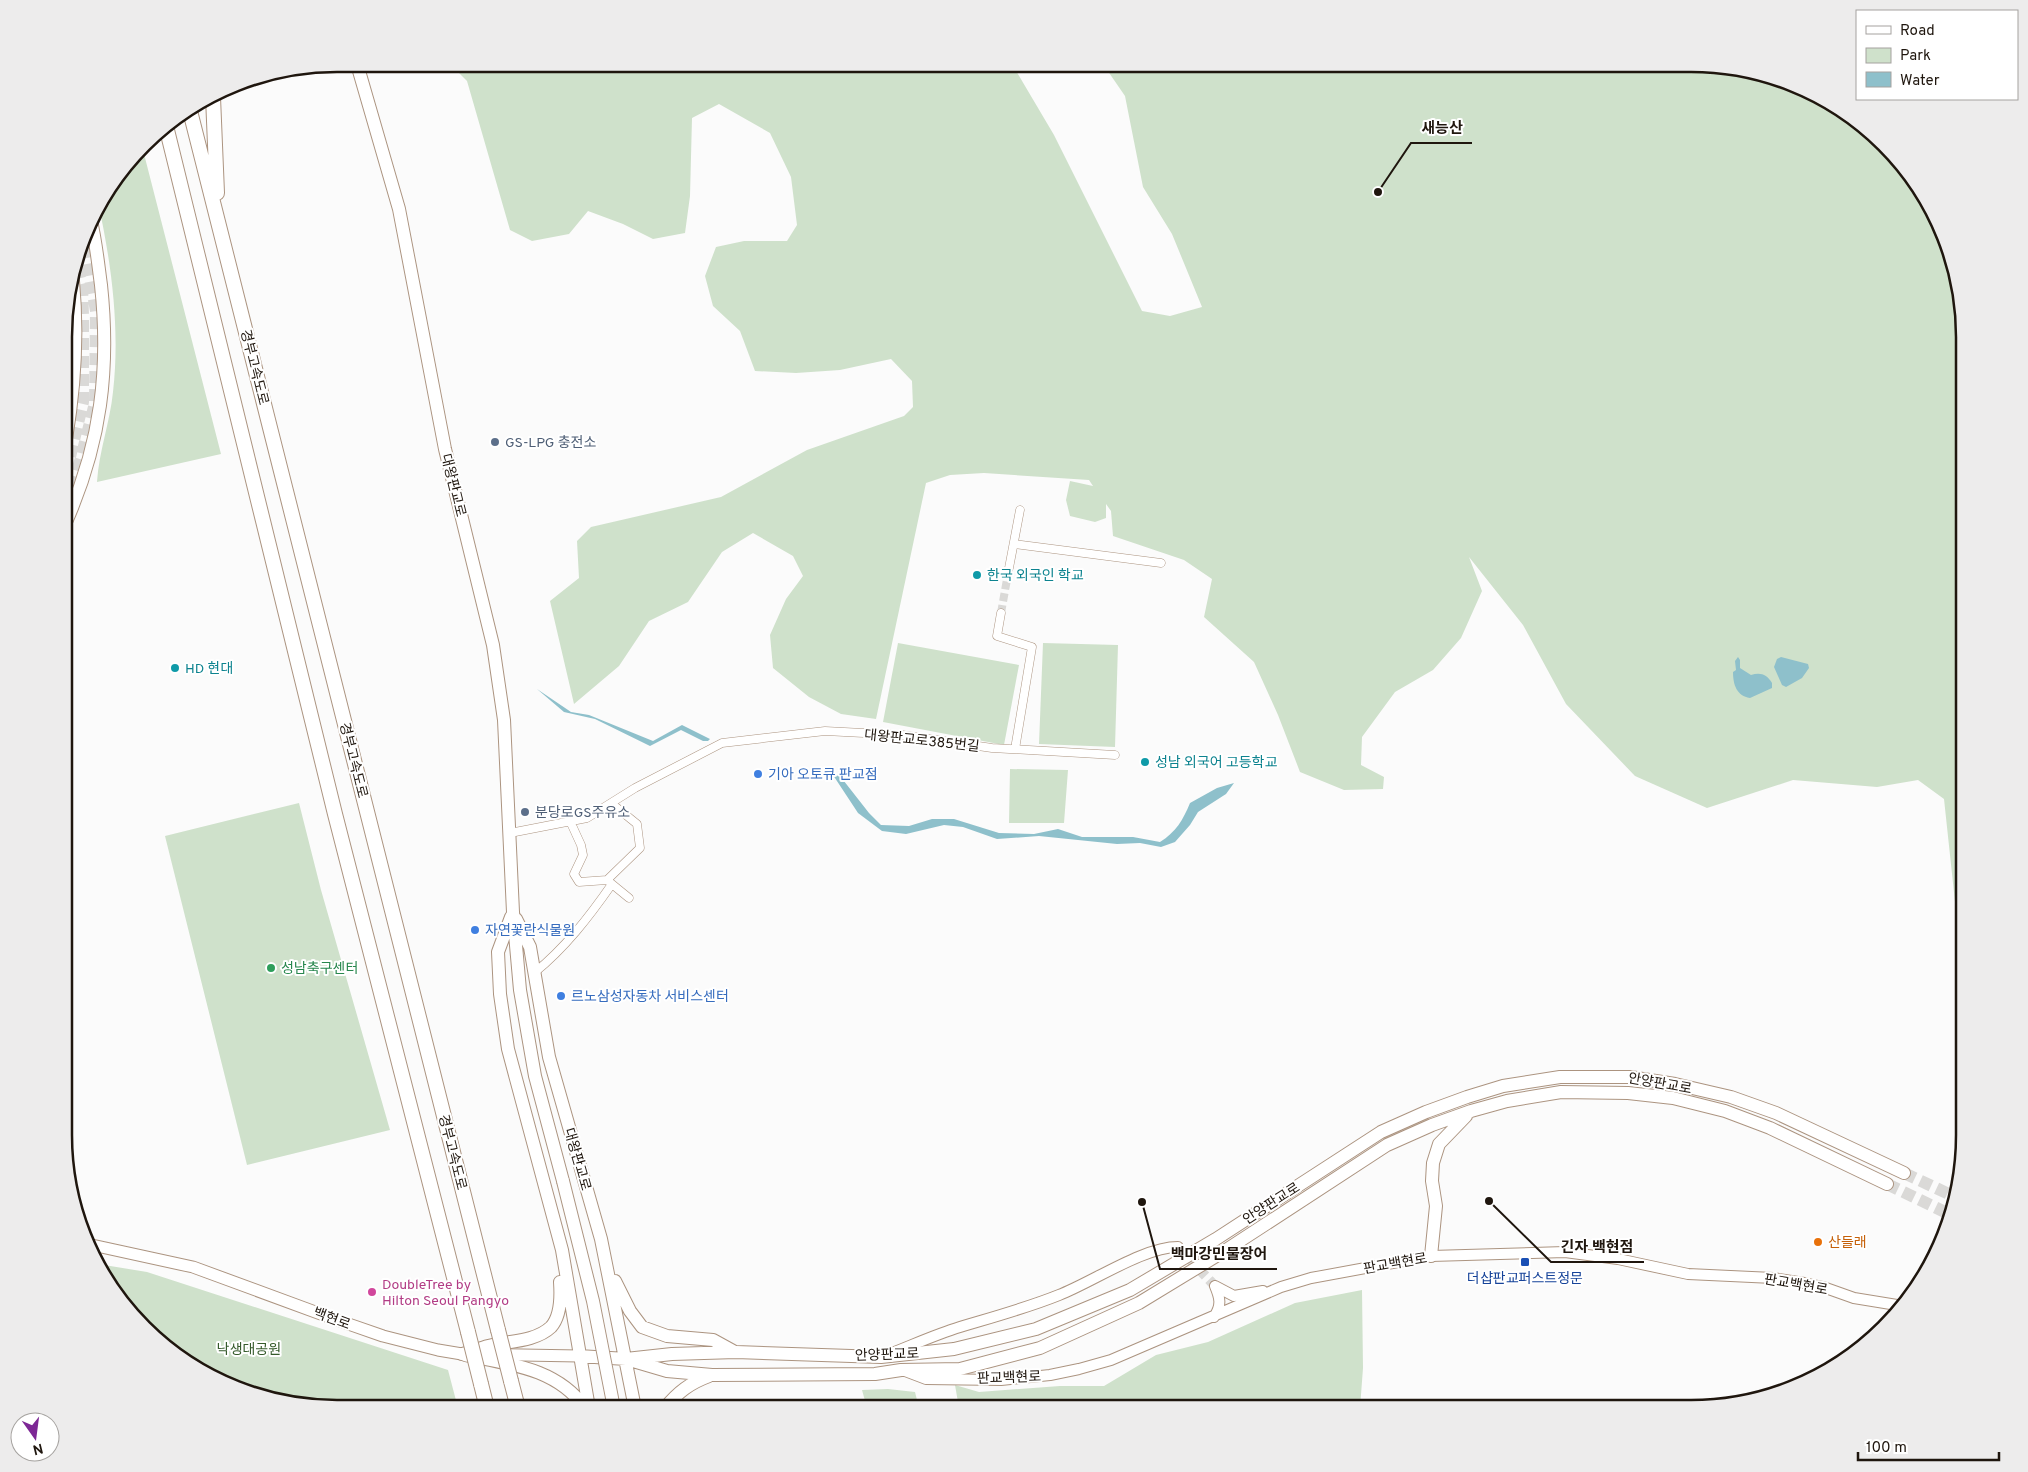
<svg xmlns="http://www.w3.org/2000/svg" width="2028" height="1472" font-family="Overpass,'Noto Sans KR',sans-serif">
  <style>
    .green { fill: #cfe1cb }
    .water { fill: #8ec0cb }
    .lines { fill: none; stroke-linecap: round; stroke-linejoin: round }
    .minor-tunnel { stroke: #dad9d7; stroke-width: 8; stroke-dasharray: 8 4; stroke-linecap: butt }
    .tertiary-tunnel { stroke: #dad9d7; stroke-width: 10; stroke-dasharray: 10 5; stroke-linecap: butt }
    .primary-tunnel { stroke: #dad9d7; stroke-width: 12; stroke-dasharray: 12 6; stroke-linecap: butt }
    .trunk-tunnel { stroke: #dad9d7; stroke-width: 12; stroke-dasharray: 12 6; stroke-linecap: butt }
    .minor-casing { stroke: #ac9480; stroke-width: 9 }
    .tertiary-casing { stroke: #ac9480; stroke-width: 12 }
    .secondary-casing { stroke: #ac9480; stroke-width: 13 }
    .primary-casing { stroke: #ac9480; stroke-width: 14 }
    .trunk-casing { stroke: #ac9480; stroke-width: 14 }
    .motorway-casing { stroke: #ac9480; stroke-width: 16 }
    .minor { stroke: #fff; stroke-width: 8 }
    .tertiary { stroke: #fff; stroke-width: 10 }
    .secondary { stroke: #fff; stroke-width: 11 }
    .primary { stroke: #fff; stroke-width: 12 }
    .trunk { stroke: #fff; stroke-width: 12 }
    .motorway { stroke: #fff; stroke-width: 14 }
    .primary-bridge-casing { stroke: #ac9480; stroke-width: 14; stroke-linecap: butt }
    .motorway-bridge-casing { stroke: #ac9480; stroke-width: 16; stroke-linecap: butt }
    .primary-bridge { stroke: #fff; stroke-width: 12 }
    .motorway-bridge { stroke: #fff; stroke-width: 14 }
    .service-dot { fill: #5c6f8a; stroke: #fff; stroke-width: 2 }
    .culture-dot { fill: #0f9aa8; stroke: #fff; stroke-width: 2 }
    .shop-dot { fill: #3f7fe0; stroke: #fff; stroke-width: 2 }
    .leisure-dot { fill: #2e9e5b; stroke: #fff; stroke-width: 2 }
    .food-dot { fill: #e8710a; stroke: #fff; stroke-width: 2 }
    .transit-dot { fill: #1a4fb4; stroke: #fff; stroke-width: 2 }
    .hotel-dot { fill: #d1479c; stroke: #fff; stroke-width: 2 }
    .labels { text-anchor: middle; stroke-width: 4; stroke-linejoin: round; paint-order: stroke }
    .street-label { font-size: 14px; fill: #1f160e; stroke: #fff }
    .service-label { font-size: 14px; fill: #4e5e75; stroke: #fff; text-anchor: start }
    .culture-label { font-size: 14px; fill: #0d838f; stroke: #fff; text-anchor: start }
    .shop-label { font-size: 14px; fill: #366cbe; stroke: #fff; text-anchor: start }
    .leisure-label { font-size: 14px; fill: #27864d; stroke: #fff; text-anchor: start }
    .food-label { font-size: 14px; fill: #c56008; stroke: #fff; text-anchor: start }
    .transit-label { font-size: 14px; fill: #164399; stroke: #fff }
    .hotel-label { font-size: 14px; fill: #b23c85; stroke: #fff; text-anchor: start }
    .park-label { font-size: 14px; fill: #355a2b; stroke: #fff }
    .rim { fill: none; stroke: #1f160e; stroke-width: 2.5 }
    .leader { fill: none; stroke: #1f160e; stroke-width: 2 }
    .callout-dot { fill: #1f160e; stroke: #fff; stroke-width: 2 }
    .callout-label { font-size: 15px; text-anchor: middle; font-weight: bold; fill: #1f160e; stroke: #fff; stroke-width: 4; stroke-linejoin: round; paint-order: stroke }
  </style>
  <rect width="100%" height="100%" fill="#fbfbfb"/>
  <!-- green -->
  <path class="green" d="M 450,64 L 1012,64 L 1054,135 L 1142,311 L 1170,316 L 1202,307 L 1172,234 L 1143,187 L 1125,96 L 1103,64 L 1708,64 L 1778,78 L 1857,121 L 1896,157 L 1936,216 L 1964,320 L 1964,986 L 1944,799 L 1918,780 L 1877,787 L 1793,780 L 1707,808 L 1635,776 L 1566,704 L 1523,625 L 1469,557 L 1482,591 L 1461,638 L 1433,670 L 1395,692 L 1362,737 L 1361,765 L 1384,777 L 1383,789 L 1344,790 L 1300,772 L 1278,715 L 1254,662 L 1204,617 L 1212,579 L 1184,560 L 1113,536 L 1111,511 L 1106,504 L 1106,518 L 1095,522 L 1070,516 L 1066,500 L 1070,481 L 1093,486 L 1089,480 L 984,473 L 950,475 L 926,483 L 876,719 L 841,714 L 809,697 L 773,668 L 770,635 L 786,599 L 803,576 L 793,556 L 753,533 L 722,552 L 688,602 L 649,621 L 619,666 L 574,704 L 550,601 L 579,578 L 577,541 L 591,527 L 721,497 L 807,450 L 904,416 L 913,407 L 912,381 L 891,359 L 840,370 L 796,373 L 755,371 L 740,331 L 713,306 L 705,276 L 716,247 L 744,241 L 787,241 L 797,225 L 791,177 L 770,133 L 719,104 L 692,118 L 690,196 L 685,233 L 653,239 L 623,224 L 588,211 L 569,234 L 532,241 L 510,230 L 467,81 Z
    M 143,150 L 221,454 L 97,482 C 99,451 110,422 113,392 C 120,331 112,267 99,207 Z
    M 898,643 L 1019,665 L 1004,745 L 883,722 Z
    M 1043,643 L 1118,645 L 1115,747 L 1039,744 Z
    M 1010,769 L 1068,770 L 1064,823 L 1009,823 Z
    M 299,803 L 321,890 L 390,1130 L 247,1165 L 165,836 Z
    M 98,1264 L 147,1272 L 448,1370 L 458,1408 L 320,1408 L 233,1387 L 171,1351 L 100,1271 Z
    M 1362,1290 L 1363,1368 L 1360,1408 L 959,1408 L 955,1385 L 979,1392 L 1060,1386 L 1104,1386 L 1156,1355 L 1208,1342 L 1295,1303 Z
    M 888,1389 L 915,1392 L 919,1408 L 867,1408 L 862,1390 Z"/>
  <!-- water -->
  <path class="water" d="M 1738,657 L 1740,660 L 1740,668 L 1751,675 C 1760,672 1767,674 1772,683 L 1772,688 L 1750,698 C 1737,696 1733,685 1733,672 L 1736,670 L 1735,661 Z
    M 1781,657 L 1808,664 L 1809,668 L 1802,678 L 1786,687 L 1782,685 L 1774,667 L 1777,659 Z
    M 537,689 L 571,712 L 589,715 L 653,741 L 682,725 L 710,739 L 708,741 L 703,741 L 681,730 L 650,746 L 595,719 L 564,712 Z
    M 833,775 L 840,776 L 869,813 L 881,825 L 909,826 L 932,819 L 954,819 L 999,833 L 1034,834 L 1058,829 L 1082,837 L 1133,837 L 1160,842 C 1176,832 1183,820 1190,803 L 1217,788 L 1234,783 L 1226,794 L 1198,812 L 1190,825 L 1175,842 L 1161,847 L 1140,843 L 1117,844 L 1039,836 L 997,839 L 963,827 L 944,825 L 906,834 L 882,831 L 858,813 Z"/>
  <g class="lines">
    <!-- minor-tunnel -->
    <path class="minor-tunnel" d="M 1001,613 L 1009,568"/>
    <!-- tertiary-tunnel -->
    <path class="tertiary-tunnel" d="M 1178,1247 L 1215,1286"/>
    <!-- primary-tunnel -->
    <path class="primary-tunnel" d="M 1904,1173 L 1953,1196
      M 1887,1184 L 1949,1214"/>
    <!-- trunk-tunnel -->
    <path class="trunk-tunnel" d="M 66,474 L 83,402 L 83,315 L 82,285 L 77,265
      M 66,505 L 81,458 L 95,403 L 96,311 L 84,245"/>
    <!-- minor casing -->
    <g class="minor-casing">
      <path id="minor" d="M 1014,544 L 1161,563
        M 1009,568 L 1020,510
        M 1001,613 L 997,636 L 1032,647 L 1015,749
        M 570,821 L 581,845 L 583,855 L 574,874 L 579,882 L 607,880 L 629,898
        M 510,833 L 587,818 L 635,788 L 722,743 L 825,731 L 902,735 L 992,748 L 1115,755
        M 607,880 L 640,848 L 637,824 L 611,803
        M 534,973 C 565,948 589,917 612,884"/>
    </g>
    <!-- tertiary casing -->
    <g class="tertiary-casing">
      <path id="tertiary" d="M 1215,1286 L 1234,1296 L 1263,1291
        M 1214,1317 C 1222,1305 1220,1298 1215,1286
        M 892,1353 C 915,1344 937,1334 960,1327 C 993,1317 1027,1308 1059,1295 C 1093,1282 1143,1247 1178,1247
        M 905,1371 L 926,1379 L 1001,1380 L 1050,1375 L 1079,1369 L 1111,1360 L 1281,1287 L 1311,1278 L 1431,1256 L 1565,1252 L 1618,1259 L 1688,1274 L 1773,1278 L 1804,1283 L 1823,1287 L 1854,1298 L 1903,1306"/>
    </g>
    <!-- secondary casing -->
    <g class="secondary-casing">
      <path id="secondary" d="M 92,1245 L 193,1267 L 337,1320 L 383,1336 L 438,1350 L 462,1354 L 579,1356"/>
    </g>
    <!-- primary casing -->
    <g class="primary-casing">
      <path id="primary" d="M 357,64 L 399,209 L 445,449 L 493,645 L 504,720 L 513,912 L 520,990 L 535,1076 L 563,1181
        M 511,917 L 498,952 L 500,994 L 508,1049 L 562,1250 L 589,1408
        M 516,919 L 530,947 L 549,1057 L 601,1239 L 635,1408
        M 1431,1256 L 1436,1206 L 1432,1181 L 1433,1163 L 1439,1144 L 1466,1116
        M 615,1281 L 630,1311 L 642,1327 L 667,1336 L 713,1340 L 733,1351
        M 462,1354 C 471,1352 480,1348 488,1346 C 508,1341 535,1342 551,1327 C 561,1316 561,1296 560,1282
        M 465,1355 C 509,1364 557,1368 585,1408
        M 579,1356 L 626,1359 L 672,1354 L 736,1352 L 881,1357 L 954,1349 L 1036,1329 L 1130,1290 L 1216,1239 L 1381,1132 L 1426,1112 L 1467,1097 L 1503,1086 L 1560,1077 L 1630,1077 L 1675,1084 L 1731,1097 L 1776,1113 L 1904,1173
        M 633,1361 L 667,1371 L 712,1375 L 875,1374 L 901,1370 L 960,1369 L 1040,1348 L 1139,1303 L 1226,1250 L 1387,1145 L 1432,1125 L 1471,1111 L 1507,1101 L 1561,1092 L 1628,1093 L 1673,1098 L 1725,1111 L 1770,1128 L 1887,1184
        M 665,1408 C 678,1392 690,1383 709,1376"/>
    </g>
    <!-- trunk casing -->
    <g class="trunk-casing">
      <path id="trunk" d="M 66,439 C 75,386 78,334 73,281
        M 66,522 C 101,443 110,369 101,285 C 98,263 96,242 91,221"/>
    </g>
    <!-- motorway casing -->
    <g class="motorway-casing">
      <path id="motorway" d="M 213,97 L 217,193
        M 190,111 L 498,1330
        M 166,126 L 335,814 L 468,1332
        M 511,1381 L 518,1408
        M 481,1384 L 487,1408"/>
    </g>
    <!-- minor -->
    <use href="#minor" class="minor"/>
    <!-- tertiary -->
    <use href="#tertiary" class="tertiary"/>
    <!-- secondary -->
    <use href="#secondary" class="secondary"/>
    <!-- primary -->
    <use href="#primary" class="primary"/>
    <!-- trunk -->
    <use href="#trunk" class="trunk"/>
    <!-- motorway -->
    <use href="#motorway" class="motorway"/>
    <!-- primary-bridge casing -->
    <g class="primary-bridge-casing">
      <path id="primary-bridge" d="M 563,1181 L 593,1301 L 614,1408"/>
    </g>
    <!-- motorway-bridge casing -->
    <g class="motorway-bridge-casing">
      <path id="motorway-bridge" d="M 498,1330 L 511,1381
        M 468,1332 L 481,1384"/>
    </g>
    <!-- primary-bridge -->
    <use href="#primary-bridge" class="primary-bridge"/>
    <!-- motorway-bridge -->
    <use href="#motorway-bridge" class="motorway-bridge"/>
  </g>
  <!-- markers -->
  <g class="service-dot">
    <circle cx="495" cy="442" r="5"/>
    <circle cx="525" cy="812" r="5"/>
  </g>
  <g class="culture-dot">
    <circle cx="977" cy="575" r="5"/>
    <circle cx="175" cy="668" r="5"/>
    <circle cx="1145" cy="762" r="5"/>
  </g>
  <g class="shop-dot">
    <circle cx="758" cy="774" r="5"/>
    <circle cx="475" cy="930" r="5"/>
    <circle cx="561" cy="996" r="5"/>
  </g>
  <circle class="leisure-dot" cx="271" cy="968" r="5"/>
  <circle class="food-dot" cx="1818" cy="1242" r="5"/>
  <rect class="transit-dot" x="1520" y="1257" width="10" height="10" rx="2.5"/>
  <circle class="hotel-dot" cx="372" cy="1292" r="5"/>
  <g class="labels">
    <!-- street labels -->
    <g class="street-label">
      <text transform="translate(255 367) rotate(76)" y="5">경부고속도로</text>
      <text transform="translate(454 485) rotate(76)" y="5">대왕판교로</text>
      <text transform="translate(922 740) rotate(6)" y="5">대왕판교로385번길</text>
      <text transform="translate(354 760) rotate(76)" y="5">경부고속도로</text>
      <text transform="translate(1660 1083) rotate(10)" y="5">안양판교로</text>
      <text transform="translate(453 1152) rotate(76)" y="5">경부고속도로</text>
      <text transform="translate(578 1159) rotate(74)" y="5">대왕판교로</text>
      <text transform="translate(1271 1203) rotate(-33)" y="5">안양판교로</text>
      <text transform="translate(1395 1263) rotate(-10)" y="5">판교백현로</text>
      <text transform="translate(1796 1284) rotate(10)" y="5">판교백현로</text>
      <text transform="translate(332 1318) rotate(20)" y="5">백현로</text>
      <text transform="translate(887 1354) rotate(-2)" y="5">안양판교로</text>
      <text transform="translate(1009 1377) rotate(-2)" y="5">판교백현로</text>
    </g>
    <!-- service labels -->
    <g class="service-label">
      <text x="505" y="447">GS-LPG 충전소</text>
      <text x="535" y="817">분당로GS주유소</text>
    </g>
    <!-- culture labels -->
    <g class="culture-label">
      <text x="987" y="580">한국 외국인 학교</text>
      <text x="185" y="673">HD 현대</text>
      <text x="1155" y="767">성남 외국어 고등학교</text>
    </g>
    <!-- shop labels -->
    <g class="shop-label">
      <text x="768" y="779">기아 오토큐 판교점</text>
      <text x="485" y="935">자연꽃란식물원</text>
      <text x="571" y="1001">르노삼성자동차 서비스센터</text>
    </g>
    <!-- leisure labels -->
    <g class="leisure-label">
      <text x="281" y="973">성남축구센터</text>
    </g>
    <!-- food labels -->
    <g class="food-label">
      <text x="1828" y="1247">산들래</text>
    </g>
    <!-- transit labels -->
    <g class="transit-label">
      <text x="1525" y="1283">더샵판교퍼스트정문</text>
    </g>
    <!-- hotel labels -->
    <g class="hotel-label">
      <text x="382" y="1289">DoubleTree by<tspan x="382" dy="16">Hilton Seoul Pangyo</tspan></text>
    </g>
    <!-- park labels -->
    <g class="park-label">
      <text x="249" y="1354">낙생대공원</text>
    </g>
  </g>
  <!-- crop -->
  <path d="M0 0H2028V1472H0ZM337 72H1691A265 265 0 0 1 1956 337V1135A265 265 0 0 1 1691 1400H337A265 265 0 0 1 72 1135V337A265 265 0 0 1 337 72Z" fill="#edecec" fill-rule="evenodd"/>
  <path class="rim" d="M337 72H1691A265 265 0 0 1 1956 337V1135A265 265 0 0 1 1691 1400H337A265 265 0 0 1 72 1135V337A265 265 0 0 1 337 72Z"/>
  <!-- callouts -->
  <path class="leader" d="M1378 192L1411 143H1472M1489 1201L1551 1262H1644M1142 1202L1160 1269H1277"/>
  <g class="callout-dot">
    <circle cx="1378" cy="192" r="5"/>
    <circle cx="1489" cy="1201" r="5"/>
    <circle cx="1142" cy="1202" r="5"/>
  </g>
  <g class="callout-label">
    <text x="1442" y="133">새능산</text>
    <text x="1597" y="1252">긴자 백현점</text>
    <text x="1219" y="1259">백마강민물장어</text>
  </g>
  <!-- legend -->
  <rect x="1856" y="10" width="162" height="90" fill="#ffffff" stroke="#a5a29f"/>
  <rect x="1866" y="26" width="25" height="8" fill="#ffffff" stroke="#a5a29f"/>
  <text x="1900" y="35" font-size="15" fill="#1f160e">Road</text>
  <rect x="1866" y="48" width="25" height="15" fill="#cfe1cb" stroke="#a5a29f"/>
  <text x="1900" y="60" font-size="15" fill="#1f160e">Park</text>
  <rect x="1866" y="72" width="25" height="15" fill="#8ec0cb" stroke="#a5a29f"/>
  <text x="1900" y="85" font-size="15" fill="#1f160e">Water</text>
  <!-- north arrow -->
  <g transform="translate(35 1437) rotate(166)"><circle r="24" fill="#ffffff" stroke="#a5a29f"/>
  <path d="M0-4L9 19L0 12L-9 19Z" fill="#7d2795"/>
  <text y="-8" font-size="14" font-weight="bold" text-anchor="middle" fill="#1f160e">N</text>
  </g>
  <!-- scale -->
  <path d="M1858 1452v8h141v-8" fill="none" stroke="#1f160e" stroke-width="2.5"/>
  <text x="1866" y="1452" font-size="15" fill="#1f160e" stroke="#ffffff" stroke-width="4" paint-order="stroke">100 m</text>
</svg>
